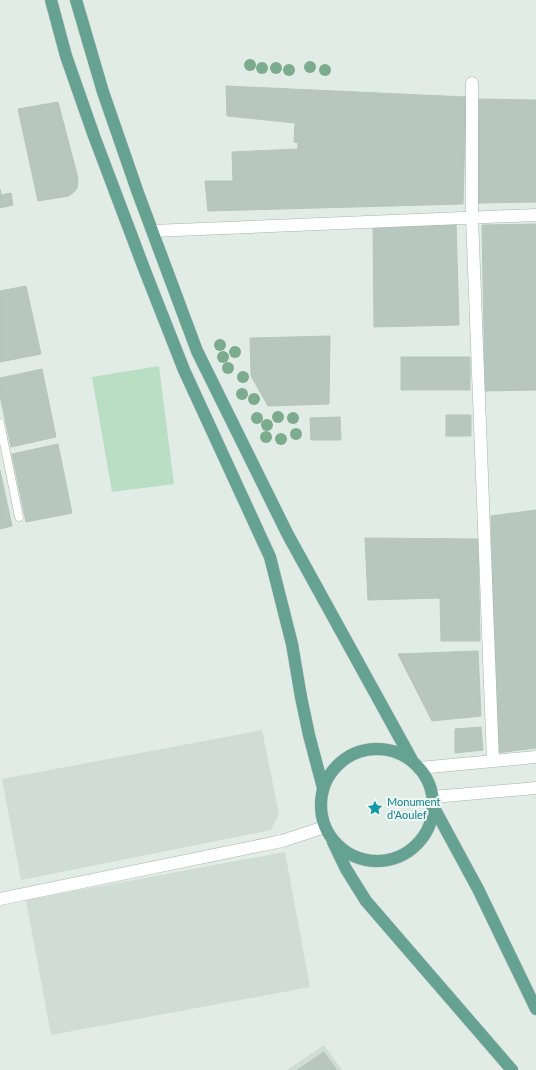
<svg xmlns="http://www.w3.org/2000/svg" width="536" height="1070" font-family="Lato,sans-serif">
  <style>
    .built { fill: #d0dcd6 }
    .green { fill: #badec3 }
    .building { fill: #b7c7c0; stroke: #b4c6be }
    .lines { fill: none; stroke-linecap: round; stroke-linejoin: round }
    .service-casing { stroke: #a5b4ae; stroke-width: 9 }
    .minor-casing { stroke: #a5b4ae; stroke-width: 13 }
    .primary-casing { stroke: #c1c9c6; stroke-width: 13 }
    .service { stroke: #fff; stroke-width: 8 }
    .minor { stroke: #fff; stroke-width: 12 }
    .primary { stroke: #66a291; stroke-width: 12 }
    .tree { fill: #7dab8e }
    .labels { text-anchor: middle; stroke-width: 4; stroke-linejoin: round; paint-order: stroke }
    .culture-label { font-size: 11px; fill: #0d838f; stroke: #f2f9f5; text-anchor: start }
  </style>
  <rect width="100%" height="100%" fill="#e2ece7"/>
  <!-- built -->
  <path class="built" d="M 262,730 L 279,814 L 271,830 L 21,880 L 2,779 Z
    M 285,852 L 310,987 L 51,1035 L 26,900 Z
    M 324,1045 L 342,1070 L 287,1070 Z"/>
  <!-- green -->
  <path class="green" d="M 159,366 L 174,484 L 112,492 L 92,377 Z"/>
  <!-- building -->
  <path class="building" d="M 226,86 L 466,97 L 463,204 L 208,211 L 205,181 L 233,181 L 232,152 L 298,149 L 298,143 L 294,142 L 295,123 L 227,116 Z
    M 479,99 L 536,100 L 536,202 L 478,203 Z
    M 58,102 L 78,178 L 77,188 L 75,191 L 69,196 L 38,201 L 18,109 Z
    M 0,189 L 1,195 L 11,193 L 13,205 L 0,208 Z
    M 456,222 L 459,325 L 374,327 L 373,223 Z
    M 536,224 L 536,390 L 485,391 L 482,225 Z
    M 26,286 L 41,354 L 0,362 L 0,291 Z
    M 330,336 L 329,404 L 268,406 L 251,376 L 250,338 Z
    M 401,357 L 470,357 L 470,390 L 401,390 Z
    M 42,369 L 56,437 L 11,447 L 0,396 L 0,378 Z
    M 446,415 L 471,415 L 471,436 L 446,436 Z
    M 340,417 L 341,440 L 311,440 L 310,418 Z
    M 58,444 L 72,513 L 26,522 L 12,454 Z
    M 0,470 L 12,526 L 0,529 Z
    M 536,510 L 536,748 L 497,753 L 491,516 Z
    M 365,538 L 478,539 L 480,641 L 441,641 L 440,598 L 368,600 Z
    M 478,651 L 481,716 L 432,721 L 398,654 Z
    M 481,727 L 483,750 L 455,753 L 455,729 Z
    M 324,1052 L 337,1070 L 297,1070 Z"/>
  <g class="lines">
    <!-- service casing -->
    <g class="service-casing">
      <path id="service" d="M 0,423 L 19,517"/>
    </g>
    <!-- minor casing -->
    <g class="minor-casing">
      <path id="minor" d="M 472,83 L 472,217 L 493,761
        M 152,231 L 536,215
        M 419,768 L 536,757
        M 433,797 L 536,788
        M 0,899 L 282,841 L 325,827"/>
    </g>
    <!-- primary casing -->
    <g class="primary-casing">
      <path id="primary" d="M 51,0 L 66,56 L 94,136 L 145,271 L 184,370 L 270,557 L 292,644 L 301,697 L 309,735 L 323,788
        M 76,0 L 103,92 L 138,193 L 197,351 L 288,535 L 413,762
        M321 805a56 56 0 1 1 112 0a56 56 0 1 1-112 0Z
        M 433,806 L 478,889 L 536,1009
        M 333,842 L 346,869 L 366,901 L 512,1070"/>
    </g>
    <!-- service -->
    <use href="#service" class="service"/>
    <!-- minor -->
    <use href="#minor" class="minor"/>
    <!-- primary -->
    <use href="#primary" class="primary"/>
  </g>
  <!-- trees -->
  <g class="tree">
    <circle cx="250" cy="65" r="6"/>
    <circle cx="310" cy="67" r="6"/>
    <circle cx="262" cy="68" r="6"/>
    <circle cx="276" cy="68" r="6"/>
    <circle cx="289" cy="70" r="6"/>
    <circle cx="325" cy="70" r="6"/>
    <circle cx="220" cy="345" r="6"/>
    <circle cx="235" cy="352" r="6"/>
    <circle cx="223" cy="357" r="6"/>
    <circle cx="228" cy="368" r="6"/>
    <circle cx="243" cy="377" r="6"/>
    <circle cx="242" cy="394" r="6"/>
    <circle cx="254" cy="399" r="6"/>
    <circle cx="278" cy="417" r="6"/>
    <circle cx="257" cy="418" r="6"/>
    <circle cx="293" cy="418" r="6"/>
    <circle cx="267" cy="425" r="6"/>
    <circle cx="296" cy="434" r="6"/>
    <circle cx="266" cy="437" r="6"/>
    <circle cx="281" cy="439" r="6"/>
  </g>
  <!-- icons -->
  <defs>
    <g id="sight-bare" transform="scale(1.2)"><path d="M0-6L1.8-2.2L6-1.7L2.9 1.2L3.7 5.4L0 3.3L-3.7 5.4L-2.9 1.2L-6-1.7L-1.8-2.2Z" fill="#0f9aa8" stroke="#f2f9f5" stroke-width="2.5" paint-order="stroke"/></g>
  </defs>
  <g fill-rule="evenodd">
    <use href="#sight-bare" x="375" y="808"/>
  </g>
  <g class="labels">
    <!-- culture labels -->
    <g class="culture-label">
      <text x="387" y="806">Monument<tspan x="387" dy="13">d'Aoulef</tspan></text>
    </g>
  </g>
</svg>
